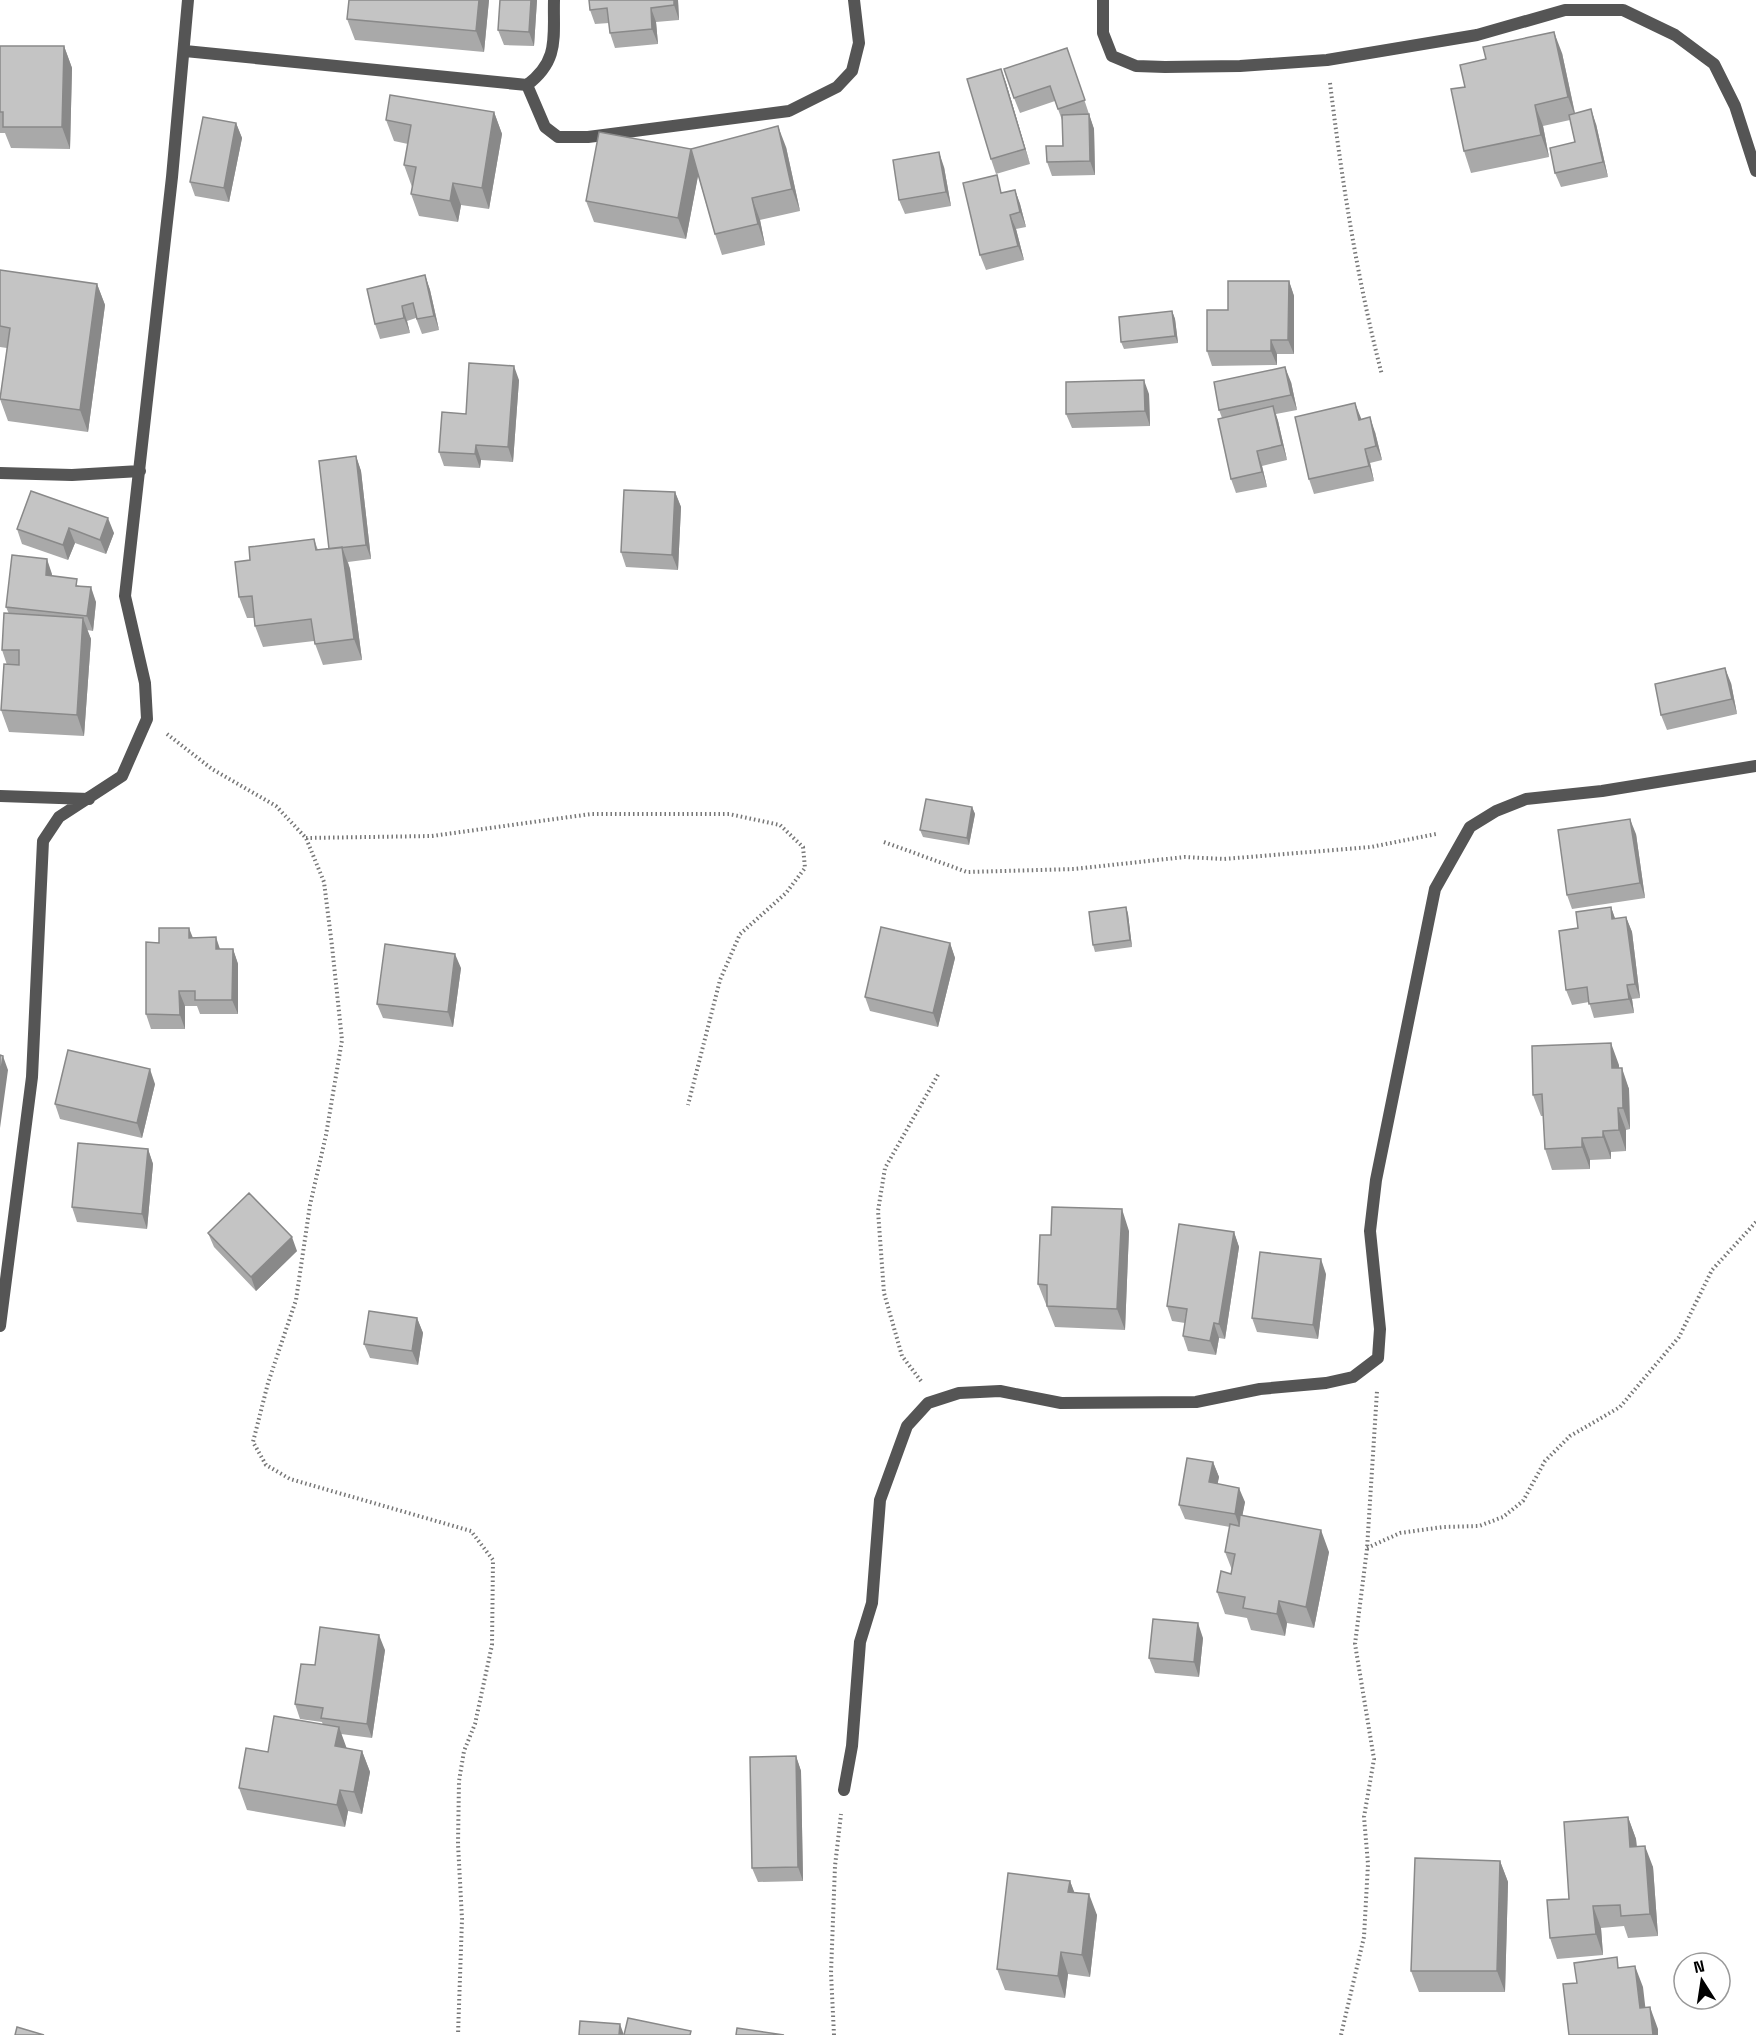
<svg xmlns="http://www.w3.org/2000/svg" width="1756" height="2035" font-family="'Space Grotesk',sans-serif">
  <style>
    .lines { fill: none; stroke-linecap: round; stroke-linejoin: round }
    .path { stroke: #777; stroke-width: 4; stroke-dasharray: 1.5 3; stroke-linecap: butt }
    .minor { stroke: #555; stroke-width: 12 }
    .wall { fill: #a9a9a9 }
    .shaded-wall { fill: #898989 }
    .building { fill: #c4c4c4; stroke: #898989; stroke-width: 1.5 }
  </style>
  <rect width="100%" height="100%" fill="#fff"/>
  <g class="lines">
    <!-- path -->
    <path class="path" d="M 1330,83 C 1342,181 1357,279 1382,375
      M 167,734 L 212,769 L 276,806 L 306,838 L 324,882 L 332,946 L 342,1040 L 326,1135 L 310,1205 L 296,1300 L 268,1383 L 253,1442 L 266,1465 L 290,1479 L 471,1531 L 493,1560 L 492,1645 L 475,1724 L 464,1751 L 459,1781 L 458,1844 L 462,1919 L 458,2035
      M 306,838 L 432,836 L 591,814 L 729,814 L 780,825 L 803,847 L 805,868 L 786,893 L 740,934 L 720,980 L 688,1105
      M 884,842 L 967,872 L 1074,869 L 1185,857 L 1224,859 L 1371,847 L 1436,834
      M 921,1381 L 902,1356 L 884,1293 L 878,1211 L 885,1168 L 939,1073
      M 1367,1548 L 1400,1533 L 1443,1527 L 1479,1526 L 1503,1517 L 1523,1501 L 1545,1461 L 1570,1436 L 1620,1407 L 1679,1337 L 1712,1270 L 1756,1222
      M 834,2035 L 831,1973 L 835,1866 L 841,1814
      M 1341,2035 L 1364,1937 L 1368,1864 L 1364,1817 L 1374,1759 L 1355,1644 L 1367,1549 L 1377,1391"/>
    <!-- minor -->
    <path class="minor" d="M 1103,0 L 1103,33 L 1112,56 L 1136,66 L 1165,67 L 1240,66 L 1327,60 L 1477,35 L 1565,10 L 1623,10 L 1675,35 L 1714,64 L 1735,106 L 1756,171
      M 185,51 L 527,85 C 560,60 553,37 554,0
      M 527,85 L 545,127 L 558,137 L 588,137 L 789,111 L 837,87 L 852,71 L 859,43 L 854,0
      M 0,473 L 72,475 L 140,471
      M 0,796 L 89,799
      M 0,1326 L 32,1077 L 43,841 L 59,817 L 122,776 L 147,719 L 145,683 L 125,596 L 172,177 L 188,0
      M 844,1790 L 852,1746 L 860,1642 L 872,1603 L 880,1500 L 907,1426 L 928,1403 L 959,1393 L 1000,1391 L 1061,1403 L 1196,1402 L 1260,1389 L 1326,1383 L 1353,1377 L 1378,1358 L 1380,1329 L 1370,1231 L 1376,1180 L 1435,889 L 1470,827 L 1496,811 L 1526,799 L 1602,791 L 1756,766"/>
  </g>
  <!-- wall -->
  <path class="wall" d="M 349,0 L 489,0 L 484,52 L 355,40 L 347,19 Z
    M 500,0 L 537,0 L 534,46 L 504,45 L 498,30 Z
    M 678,0 L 679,20 L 656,22 L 658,44 L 615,48 L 610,33 L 609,23 L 595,24 L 590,10 Z
    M 0,46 L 64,46 L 72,68 L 70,149 L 11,148 L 5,133 L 0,133 Z
    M 1067,48 L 1094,129 L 1095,175 L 1052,176 L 1047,162 L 1063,146 L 1062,120 L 1055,101 L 1020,113 L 1014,98 Z
    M 1562,53 L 1575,113 L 1596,124 L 1608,177 L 1561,187 L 1555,173 L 1575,142 L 1570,120 L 1543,126 L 1549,157 L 1471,173 L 1464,151 L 1465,87 Z
    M 1001,69 L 1006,83 L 1030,164 L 996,174 L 991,159 Z
    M 494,112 L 502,134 L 489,209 L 461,205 L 458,222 L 419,216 L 411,194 L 413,187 L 412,187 L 404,165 L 408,144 L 394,141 L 386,120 Z
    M 236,123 L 242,138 L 229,202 L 195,196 L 190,182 Z
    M 786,147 L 800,211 L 760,220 L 765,245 L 722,255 L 715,234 L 698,175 L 686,239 L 594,222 L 586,201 L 691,149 Z
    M 944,167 L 951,206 L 905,214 L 899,200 Z
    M 1015,190 L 1020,204 L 1026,227 L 1016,229 L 1024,260 L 986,270 L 980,255 L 1003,193 Z
    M 0,270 L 97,284 L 105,305 L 88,432 L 8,421 L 0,399 L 7,348 L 0,347 Z
    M 425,275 L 430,290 L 439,330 L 422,334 L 416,318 L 407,321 L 410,333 L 380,339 L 375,324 Z
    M 1289,281 L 1294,296 L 1294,354 L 1277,354 L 1277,365 L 1212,366 L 1207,351 L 1228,310 Z
    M 1172,311 L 1175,319 L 1178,343 L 1124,349 L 1121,342 Z
    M 519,380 L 513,462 L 481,460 L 480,468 L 444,466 L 439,452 L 466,414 Z
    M 1291,382 L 1297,410 L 1276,414 L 1278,421 L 1287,460 L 1262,466 L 1267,487 L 1236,493 L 1231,479 L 1222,418 L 1219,410 Z
    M 1149,394 L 1150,426 L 1072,428 L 1066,414 Z
    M 1361,419 L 1375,432 L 1382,460 L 1370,463 L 1374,481 L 1314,494 L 1309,479 Z
    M 356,456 L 361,471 L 371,559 L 348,562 L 350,569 L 362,660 L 323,665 L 314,641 L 263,647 L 255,626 L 254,618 L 247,618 L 239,597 L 250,560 L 314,539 L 318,550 L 329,549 Z
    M 31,491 L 114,533 L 106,554 L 75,543 L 68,560 L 22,544 L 17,529 Z
    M 675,492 L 681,507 L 678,570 L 626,567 L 621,552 Z
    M 52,574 L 52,576 L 80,586 L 96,602 L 93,631 L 87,630 L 91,639 L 84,736 L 9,732 L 1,710 L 7,665 L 2,650 L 9,614 L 6,607 Z
    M 1731,683 L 1737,714 L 1667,730 L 1661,715 Z
    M 972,807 L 975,814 L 969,845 L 923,837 L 920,830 Z
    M 1636,834 L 1645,898 L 1572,909 L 1567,895 Z
    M 1126,907 L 1128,914 L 1132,947 L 1095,952 L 1093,945 Z
    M 1611,907 L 1615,919 L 1626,917 L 1632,932 L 1640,998 L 1632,999 L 1634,1013 L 1594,1018 L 1589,1002 L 1572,1005 L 1566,990 L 1578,928 Z
    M 193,938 L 220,949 L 233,949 L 238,964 L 238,1014 L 200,1014 L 197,1006 L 185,1006 L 185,1029 L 151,1029 L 146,1014 L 159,943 Z
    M 950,943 L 955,958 L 938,1027 L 870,1011 L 865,997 Z
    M 461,968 L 453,1027 L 383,1018 L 377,1004 Z
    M 1619,1065 L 1619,1068 L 1629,1089 L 1630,1129 L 1626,1130 L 1626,1151 L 1611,1152 L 1611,1159 L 1590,1160 L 1590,1169 L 1552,1170 L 1545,1149 L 1543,1116 L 1541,1116 L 1533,1095 Z
    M 155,1084 L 142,1138 L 60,1119 L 55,1104 Z
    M 148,1149 L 153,1164 L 147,1229 L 77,1222 L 72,1207 Z
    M 1129,1231 L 1125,1330 L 1055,1327 L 1038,1284 L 1051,1235 Z
    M 1234,1232 L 1239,1247 L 1225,1339 L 1219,1338 L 1216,1355 L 1188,1351 L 1183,1336 L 1185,1323 L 1172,1321 L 1167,1306 Z
    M 208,1233 L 297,1251 L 256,1291 L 214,1247 Z
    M 1326,1274 L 1318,1339 L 1257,1332 L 1252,1318 Z
    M 417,1318 L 423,1333 L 418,1365 L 370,1358 L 364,1344 Z
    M 1213,1462 L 1219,1477 L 1217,1484 L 1245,1502 L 1242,1516 L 1329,1552 L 1314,1628 L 1287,1623 L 1285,1636 L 1251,1630 L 1247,1618 L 1225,1614 L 1217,1592 L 1231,1574 L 1232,1570 L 1225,1552 L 1230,1527 L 1185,1519 L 1179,1505 Z
    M 1203,1638 L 1199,1677 L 1155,1673 L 1149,1658 Z
    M 385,1650 L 372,1738 L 341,1734 L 346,1748 L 362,1751 L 370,1772 L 362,1814 L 348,1811 L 345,1827 L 247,1810 L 239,1788 L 268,1752 L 323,1725 L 322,1722 L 300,1719 L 295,1704 L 315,1665 Z
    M 796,1756 L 801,1771 L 803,1881 L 758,1882 L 752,1868 Z
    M 1628,1817 L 1636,1839 L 1637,1847 L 1653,1867 L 1658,1936 L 1628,1938 L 1624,1926 L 1601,1928 L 1603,1955 L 1557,1959 L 1550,1938 L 1569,1899 Z
    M 1500,1861 L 1508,1882 L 1505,1992 L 1419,1992 L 1411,1971 Z
    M 1070,1881 L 1074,1892 L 1097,1915 L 1090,1977 L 1068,1974 L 1065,1998 L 1005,1990 L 997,1969 Z"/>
  <!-- shaded-wall -->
  <path class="shaded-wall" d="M 479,0 L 489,0 L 484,52 L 476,31 Z
    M 531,0 L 537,0 L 534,46 L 529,32 Z
    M 674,0 L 678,0 L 679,20 L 674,5 Z
    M 651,8 L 656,22 L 658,44 L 652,29 Z
    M 1554,32 L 1562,53 L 1576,119 L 1568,97 Z
    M 64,46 L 72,68 L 70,149 L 62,127 Z
    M 1001,69 L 1006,83 L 1030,164 L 1025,149 Z
    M 1535,105 L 1543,126 L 1549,157 L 1541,135 Z
    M 1591,109 L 1596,124 L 1608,177 L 1603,162 Z
    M 494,112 L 502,134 L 489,209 L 482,188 Z
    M 1089,114 L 1094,129 L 1095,175 L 1090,161 Z
    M 236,123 L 242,138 L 229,202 L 224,188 Z
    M 778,126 L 786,147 L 800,211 L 792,189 Z
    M 691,149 L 699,171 L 686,239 L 678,218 Z
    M 939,152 L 944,167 L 951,206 L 946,192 Z
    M 453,183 L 461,205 L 458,222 L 450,201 Z
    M 1015,190 L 1020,204 L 1026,227 L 1020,212 Z
    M 752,198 L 760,220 L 765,245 L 758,224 Z
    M 1010,215 L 1016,229 L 1024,260 L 1018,246 Z
    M 425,275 L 430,290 L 439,330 L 434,316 Z
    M 1289,281 L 1294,296 L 1294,354 L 1288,340 Z
    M 97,284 L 105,305 L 88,432 L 80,410 Z
    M 402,306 L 407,321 L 410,333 L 404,318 Z
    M 1172,311 L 1175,319 L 1178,343 L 1175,336 Z
    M 1271,340 L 1277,354 L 1277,365 L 1271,351 Z
    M 514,366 L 519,380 L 513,462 L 508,447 Z
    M 1285,367 L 1291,382 L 1297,410 L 1291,395 Z
    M 1144,380 L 1149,394 L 1150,426 L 1145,411 Z
    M 1355,403 L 1361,418 L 1364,434 L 1359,420 Z
    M 1273,406 L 1278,421 L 1287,460 L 1282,445 Z
    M 1370,417 L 1375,432 L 1382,460 L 1376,446 Z
    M 476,445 L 481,460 L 480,468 L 475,454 Z
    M 1365,449 L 1370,463 L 1374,481 L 1369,466 Z
    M 1257,451 L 1262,466 L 1267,487 L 1262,472 Z
    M 356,456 L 361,471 L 371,559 L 366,545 Z
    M 675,492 L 681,507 L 678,570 L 672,555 Z
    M 108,518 L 114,533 L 106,554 L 100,540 Z
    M 69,528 L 75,543 L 68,560 L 63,545 Z
    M 342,547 L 350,569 L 362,660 L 354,639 Z
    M 47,559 L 52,574 L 51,590 L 46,575 Z
    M 91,587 L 96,602 L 93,631 L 87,616 Z
    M 83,618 L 91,639 L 84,736 L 77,715 Z
    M 1725,668 L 1731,683 L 1737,714 L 1732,699 Z
    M 972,807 L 975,814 L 969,845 L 967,838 Z
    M 1630,819 L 1636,834 L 1645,898 L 1640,883 Z
    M 1126,907 L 1128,914 L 1132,947 L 1130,940 Z
    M 1611,907 L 1616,921 L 1612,919 Z
    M 1626,917 L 1632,932 L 1640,998 L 1635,984 Z
    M 189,928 L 195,943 L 189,938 Z
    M 216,937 L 221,952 L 216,949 Z
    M 950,943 L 955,958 L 938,1027 L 933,1013 Z
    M 233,949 L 238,964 L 238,1014 L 232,1000 Z
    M 455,954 L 461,968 L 453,1027 L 448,1012 Z
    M 1627,985 L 1632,999 L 1634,1013 L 1629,999 Z
    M 179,991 L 185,1006 L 185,1029 L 180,1015 Z
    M 1611,1043 L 1619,1065 L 1620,1090 L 1612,1068 Z
    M 3,1056 L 8,1070 L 0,1128 L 0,1077 Z
    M 1622,1068 L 1629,1089 L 1630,1129 L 1623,1108 Z
    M 150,1069 L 155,1084 L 142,1138 L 137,1123 Z
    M 1618,1108 L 1626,1130 L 1626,1151 L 1619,1130 Z
    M 1603,1131 L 1611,1152 L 1611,1159 L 1603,1137 Z
    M 1582,1138 L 1590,1160 L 1590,1169 L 1582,1147 Z
    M 148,1149 L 153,1164 L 147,1229 L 142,1214 Z
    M 1122,1209 L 1129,1231 L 1125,1330 L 1117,1309 Z
    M 1234,1232 L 1239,1247 L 1225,1339 L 1219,1324 Z
    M 292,1237 L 297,1251 L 256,1291 L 251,1277 Z
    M 1321,1259 L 1326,1274 L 1318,1339 L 1313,1325 Z
    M 417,1318 L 423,1333 L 418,1365 L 412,1351 Z
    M 1214,1323 L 1219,1338 L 1216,1355 L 1210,1341 Z
    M 1213,1462 L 1219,1477 L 1215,1497 L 1209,1482 Z
    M 1239,1488 L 1245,1502 L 1240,1528 L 1235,1514 Z
    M 1321,1530 L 1329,1552 L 1314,1628 L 1306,1607 Z
    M 1279,1601 L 1287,1623 L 1285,1636 L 1277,1614 Z
    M 1198,1623 L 1203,1638 L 1199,1677 L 1194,1662 Z
    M 379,1635 L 385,1650 L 372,1738 L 367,1724 Z
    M 339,1727 L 347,1749 L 335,1746 Z
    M 362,1751 L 370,1772 L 362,1814 L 354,1792 Z
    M 796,1756 L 801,1771 L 803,1881 L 798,1867 Z
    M 340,1790 L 348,1811 L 345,1827 L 337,1805 Z
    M 1628,1817 L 1636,1839 L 1638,1869 L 1630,1847 Z
    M 1645,1846 L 1653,1867 L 1658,1936 L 1650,1914 Z
    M 1500,1861 L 1508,1882 L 1505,1992 L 1497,1971 Z
    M 1070,1881 L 1078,1902 L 1068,1892 Z
    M 1089,1894 L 1097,1915 L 1090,1977 L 1082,1955 Z
    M 1593,1906 L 1601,1928 L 1603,1955 L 1596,1934 Z
    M 1061,1952 L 1068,1974 L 1065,1998 L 1058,1976 Z
    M 1635,1966 L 1643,1987 L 1648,2030 L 1640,2008 Z
    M 1650,2007 L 1658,2029 L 1658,2035 L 1653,2035 Z
    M 620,2024 L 624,2035 L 619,2035 Z"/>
  <!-- building -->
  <path class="building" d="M 349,0 L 479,0 L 476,31 L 347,19 Z
    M 500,0 L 531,0 L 529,32 L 498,30 Z
    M 589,0 L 674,0 L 674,5 L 651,8 L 652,29 L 610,33 L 607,8 L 590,10 Z
    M 1554,32 L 1568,97 L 1535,105 L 1541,135 L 1464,151 L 1451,89 L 1465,87 L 1460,65 L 1486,59 L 1483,47 Z
    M 0,46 L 64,46 L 62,127 L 3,127 L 3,112 L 0,112 Z
    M 1067,48 L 1085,100 L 1058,109 L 1050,86 L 1014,98 L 1004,69 Z
    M 1001,69 L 1025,149 L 991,159 L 967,79 Z
    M 390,95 L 494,112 L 482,188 L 453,183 L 450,201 L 411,194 L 416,167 L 404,165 L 411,125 L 386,120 Z
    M 1591,109 L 1603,162 L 1555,173 L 1550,148 L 1575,142 L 1569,115 Z
    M 1089,114 L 1090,161 L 1047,162 L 1046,146 L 1063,146 L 1062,115 Z
    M 203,117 L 236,123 L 224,188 L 190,182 Z
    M 778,126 L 792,189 L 752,198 L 758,224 L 715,234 L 691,149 Z
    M 599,132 L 691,149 L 678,218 L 586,201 Z
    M 939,152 L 946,192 L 899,200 L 893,160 Z
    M 997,175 L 1001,193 L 1015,190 L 1020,212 L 1010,215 L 1018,246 L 980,255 L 963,183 Z
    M 0,270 L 97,284 L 80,410 L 0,399 L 10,328 L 0,326 Z
    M 425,275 L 434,316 L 417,319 L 413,303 L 402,306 L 404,318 L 375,324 L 367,289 Z
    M 1228,281 L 1289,281 L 1288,340 L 1271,340 L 1271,351 L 1207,351 L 1207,310 L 1228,310 Z
    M 1172,311 L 1175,336 L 1121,342 L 1119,317 Z
    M 469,363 L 514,366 L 508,447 L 476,445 L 475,454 L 439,452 L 442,412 L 466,414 Z
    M 1285,367 L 1291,395 L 1219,410 L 1214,382 Z
    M 1144,380 L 1145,411 L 1066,414 L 1066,382 Z
    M 1355,403 L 1359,420 L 1370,417 L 1376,446 L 1365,449 L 1369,466 L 1309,479 L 1295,417 Z
    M 1273,406 L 1282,445 L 1257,451 L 1262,472 L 1231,479 L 1218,419 Z
    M 356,456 L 366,545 L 329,549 L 319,461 Z
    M 624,490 L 675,492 L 672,555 L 621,552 Z
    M 31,491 L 108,518 L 100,540 L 69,528 L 63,545 L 17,529 Z
    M 314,539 L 316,550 L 342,547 L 354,639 L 315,644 L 311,619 L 255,626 L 252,596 L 239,597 L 235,562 L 250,560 L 249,547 Z
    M 12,555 L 47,559 L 46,575 L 77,579 L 76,586 L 91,587 L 87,616 L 6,607 Z
    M 4,613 L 83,618 L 77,715 L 1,710 L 4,664 L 19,665 L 19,650 L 2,650 Z
    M 1725,668 L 1732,699 L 1661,715 L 1655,684 Z
    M 926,799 L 972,807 L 967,838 L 920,830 Z
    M 1630,819 L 1640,883 L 1567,895 L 1558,830 Z
    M 1126,907 L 1130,940 L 1093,945 L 1089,912 Z
    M 1611,907 L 1612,919 L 1626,917 L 1635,984 L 1627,985 L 1629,999 L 1589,1004 L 1587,987 L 1566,990 L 1559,931 L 1578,928 L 1576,912 Z
    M 881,927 L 950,943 L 933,1013 L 865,997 Z
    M 159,928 L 189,928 L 189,938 L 216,937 L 216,949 L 233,949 L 232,1000 L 195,1000 L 195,991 L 179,991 L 180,1015 L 146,1014 L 146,942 L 159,943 Z
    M 385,944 L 455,954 L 448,1012 L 377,1004 Z
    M 1611,1043 L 1612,1068 L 1622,1068 L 1623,1108 L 1618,1108 L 1619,1130 L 1603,1131 L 1603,1137 L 1582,1138 L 1582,1147 L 1545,1149 L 1542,1094 L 1533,1095 L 1532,1046 Z
    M 68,1050 L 150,1069 L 137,1123 L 55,1104 Z
    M 0,1055 L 3,1056 L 0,1077 Z
    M 78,1143 L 148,1149 L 142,1214 L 72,1207 Z
    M 249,1193 L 292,1237 L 251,1277 L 208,1233 Z
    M 1052,1207 L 1122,1209 L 1117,1309 L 1047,1306 L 1047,1285 L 1038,1284 L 1040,1235 L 1051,1235 Z
    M 1179,1224 L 1234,1232 L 1219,1324 L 1214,1323 L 1210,1341 L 1183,1336 L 1187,1309 L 1167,1306 Z
    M 1260,1252 L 1321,1259 L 1313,1325 L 1252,1318 Z
    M 369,1311 L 417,1318 L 412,1351 L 364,1344 Z
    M 1187,1458 L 1213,1462 L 1209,1482 L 1239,1488 L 1235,1514 L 1179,1505 Z
    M 1240,1515 L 1321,1530 L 1306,1607 L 1279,1601 L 1277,1614 L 1243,1608 L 1245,1597 L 1217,1592 L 1221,1571 L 1231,1574 L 1235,1554 L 1225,1552 L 1230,1524 L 1239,1526 Z
    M 1153,1619 L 1198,1623 L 1194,1662 L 1149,1658 Z
    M 320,1627 L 379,1635 L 367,1724 L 321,1718 L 323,1708 L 295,1704 L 301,1664 L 315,1665 Z
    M 274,1716 L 339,1727 L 335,1746 L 362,1751 L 354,1792 L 340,1790 L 337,1805 L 239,1788 L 246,1748 L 268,1752 Z
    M 796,1756 L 798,1867 L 752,1868 L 750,1757 Z
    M 1628,1817 L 1630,1847 L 1645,1846 L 1650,1914 L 1621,1916 L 1620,1905 L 1593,1906 L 1596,1934 L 1550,1938 L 1547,1900 L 1569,1899 L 1564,1822 Z
    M 1415,1858 L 1500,1861 L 1497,1971 L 1411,1971 Z
    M 1008,1873 L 1070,1881 L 1068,1892 L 1089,1894 L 1082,1955 L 1061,1952 L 1058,1976 L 997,1969 Z
    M 1617,1957 L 1618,1968 L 1635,1966 L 1640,2008 L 1650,2007 L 1653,2035 L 1569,2035 L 1563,1984 L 1577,1983 L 1574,1963 Z
    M 628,2018 L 691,2031 L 690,2035 L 624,2035 Z
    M 580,2021 L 620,2024 L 619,2035 L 579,2035 Z
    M 17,2027 L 44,2035 L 15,2035 Z
    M 737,2028 L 784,2035 L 736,2035 Z"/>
  <!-- north arrow -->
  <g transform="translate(1702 1981) rotate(348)"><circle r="28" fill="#ffffff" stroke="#999999" stroke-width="1.5"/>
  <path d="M0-4.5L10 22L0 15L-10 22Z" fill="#000000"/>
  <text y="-9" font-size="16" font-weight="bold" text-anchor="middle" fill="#000000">N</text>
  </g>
</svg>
